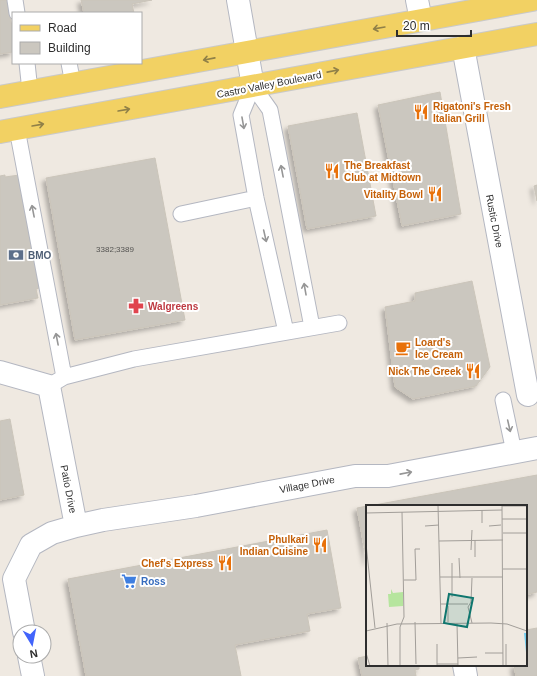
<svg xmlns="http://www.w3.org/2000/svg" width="537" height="676" font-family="Arial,sans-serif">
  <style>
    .building { fill: #cbc7bf; stroke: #cbc5ba; filter: url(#shadow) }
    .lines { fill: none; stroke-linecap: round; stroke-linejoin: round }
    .lane-casing { stroke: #b4b7c1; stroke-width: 17 }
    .street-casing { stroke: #b4b7c1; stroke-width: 24 }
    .primary-casing { stroke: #c9c9c9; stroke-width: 24 }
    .lane { stroke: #fff; stroke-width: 15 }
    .street { stroke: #fff; stroke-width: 22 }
    .primary { stroke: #f2d163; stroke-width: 22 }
    .oneway { stroke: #908048 }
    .oneway2 { stroke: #969696 }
    .labels { text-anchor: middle; stroke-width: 4; stroke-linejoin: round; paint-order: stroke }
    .number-label { font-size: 8px; fill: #555452 }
    .street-label { font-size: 10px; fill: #2e2e2e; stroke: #fff }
    .food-label { font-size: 10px; font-weight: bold; fill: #c56008; stroke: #fff; text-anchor: end }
    .service-label { font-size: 10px; font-weight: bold; fill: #4e5e75; stroke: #fff; text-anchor: start }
    .health-label { font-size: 10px; font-weight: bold; fill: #be3a42; stroke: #fff; text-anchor: start }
    .shop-label { font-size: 10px; font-weight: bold; fill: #366cbe; stroke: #fff; text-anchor: start }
    .inset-river { fill: none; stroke: #75cff0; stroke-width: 2 }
    .inset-road { fill: none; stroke: #a29e99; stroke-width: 1 }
    .view { fill: #0f766e; fill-opacity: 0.15; stroke: #0f766e; stroke-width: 2 }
    .inset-edge { fill: none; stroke: #2e2e2e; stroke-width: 2 }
  </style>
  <defs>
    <filter id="shadow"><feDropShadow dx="-3.5" dy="3.5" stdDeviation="2" flood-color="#0004"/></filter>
  </defs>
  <rect width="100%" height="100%" fill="#efe9e1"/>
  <!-- building -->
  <path class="building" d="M 0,0 L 7,0 L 13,32 L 13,52 L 0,54 Z
    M 81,0 L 152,0 L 132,4 L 134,13 L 84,13 Z
    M 440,92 L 461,214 L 402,226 L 378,105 Z
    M 357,113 L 376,216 L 307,229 L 288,126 Z
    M 155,158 L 185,320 L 75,340 L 46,178 Z
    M 5,175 L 5,177 L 19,175 L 39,288 L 36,289 L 38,298 L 0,305 L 0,176 Z
    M 537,185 L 537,201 L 534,186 Z
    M 472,281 L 490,367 L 476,386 L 413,399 L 395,387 L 385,307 L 415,301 L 415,293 Z
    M 10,419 L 24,495 L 0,500 L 0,421 Z
    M 537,475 L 537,592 L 526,595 L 526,506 L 369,506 Z
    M 367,506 L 367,562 L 357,508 Z
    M 327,530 L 341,608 L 307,614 L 310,631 L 235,645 L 241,676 L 86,676 L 68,579 Z
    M 537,628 L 537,676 L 516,676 L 514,665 L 526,665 L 526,630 Z
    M 367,656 L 367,665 L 419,665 L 419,669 L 415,670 L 416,676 L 362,676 L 358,658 Z"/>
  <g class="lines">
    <!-- lane casing -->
    <g class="lane-casing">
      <path id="lane" d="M 15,0 L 17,13
        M 27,63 L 30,91
        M 69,63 L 73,84
        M 253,86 L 241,115 L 256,198 L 286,332
        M 253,86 L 270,110 L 312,327
        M 17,129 L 64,377
        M 181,214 L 256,198
        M 49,386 L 64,377 L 134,359 L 339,323
        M 503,400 L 514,452"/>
    </g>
    <!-- street casing -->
    <g class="street-casing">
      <path id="street" d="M 238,0 L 253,86
        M 417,0 L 421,20
        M 463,47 L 528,395
        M 0,372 L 49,386 L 76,526 L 52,533 L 31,545 L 14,579 L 24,632
        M 76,526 L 103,520 L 196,506 L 355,476 L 388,476 L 537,448
        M 29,656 L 33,676
        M 464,665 L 466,676"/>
    </g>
    <!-- primary casing -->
    <g class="primary-casing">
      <path id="primary" d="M 0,97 L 532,0
        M 0,132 L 537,34"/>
    </g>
    <!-- lane -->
    <use href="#lane" class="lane"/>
    <!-- street -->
    <use href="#street" class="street"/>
    <!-- primary -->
    <use href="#primary" class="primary"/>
  </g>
  <!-- one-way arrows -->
  <defs><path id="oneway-shaft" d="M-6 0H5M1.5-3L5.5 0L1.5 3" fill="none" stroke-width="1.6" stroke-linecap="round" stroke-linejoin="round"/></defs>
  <g class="oneway">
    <use href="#oneway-shaft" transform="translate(379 28) rotate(170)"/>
    <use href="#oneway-shaft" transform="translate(209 59) rotate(169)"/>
    <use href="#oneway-shaft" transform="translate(333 71) rotate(-11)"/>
    <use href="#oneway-shaft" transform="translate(124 110) rotate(-10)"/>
    <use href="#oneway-shaft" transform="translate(38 125) rotate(-10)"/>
  </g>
  <g class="oneway2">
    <use href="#oneway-shaft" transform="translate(243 123) rotate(80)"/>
    <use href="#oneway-shaft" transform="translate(282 171) rotate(-101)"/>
    <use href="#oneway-shaft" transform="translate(33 211) rotate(-101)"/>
    <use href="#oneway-shaft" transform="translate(265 236) rotate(77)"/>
    <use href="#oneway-shaft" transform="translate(305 289) rotate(-100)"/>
    <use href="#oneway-shaft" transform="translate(57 339) rotate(-101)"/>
    <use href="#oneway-shaft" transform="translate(509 426) rotate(77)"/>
    <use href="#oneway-shaft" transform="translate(406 473) rotate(-11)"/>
  </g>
  <!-- icons -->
  <defs>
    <g id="restaurant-bare" transform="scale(1.2)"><path d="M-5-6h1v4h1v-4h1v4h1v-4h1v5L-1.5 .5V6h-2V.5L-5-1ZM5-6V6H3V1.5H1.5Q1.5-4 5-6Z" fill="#e8710a" stroke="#fff" stroke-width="2.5" paint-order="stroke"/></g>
    <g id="bank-bare" transform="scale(1.2)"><path d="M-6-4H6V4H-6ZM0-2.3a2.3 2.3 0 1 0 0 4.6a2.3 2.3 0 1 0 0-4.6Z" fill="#5c6f8a" stroke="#fff" stroke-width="2.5" paint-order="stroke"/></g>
    <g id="pharmacy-bare" transform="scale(1.2)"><path d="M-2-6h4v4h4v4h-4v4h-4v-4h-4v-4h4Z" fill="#e0444e" stroke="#fff" stroke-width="2.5" paint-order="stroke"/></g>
    <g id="cafe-bare" transform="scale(1.2)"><path d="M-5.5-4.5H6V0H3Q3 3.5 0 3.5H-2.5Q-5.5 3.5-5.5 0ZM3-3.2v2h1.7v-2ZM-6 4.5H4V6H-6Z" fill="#e8710a" stroke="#fff" stroke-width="2.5" paint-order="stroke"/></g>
    <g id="supermarket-bare" transform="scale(1.2)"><path d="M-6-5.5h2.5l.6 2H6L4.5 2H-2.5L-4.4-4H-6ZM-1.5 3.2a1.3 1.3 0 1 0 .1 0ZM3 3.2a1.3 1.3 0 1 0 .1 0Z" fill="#3f7fe0" stroke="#fff" stroke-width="2.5" paint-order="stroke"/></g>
  </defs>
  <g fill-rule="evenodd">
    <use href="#restaurant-bare" x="421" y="112"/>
    <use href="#restaurant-bare" x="332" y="171"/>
    <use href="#restaurant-bare" x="435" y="194"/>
    <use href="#bank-bare" x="16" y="255"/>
    <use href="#pharmacy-bare" x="136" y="306"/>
    <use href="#cafe-bare" x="403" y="348"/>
    <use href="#restaurant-bare" x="473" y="371"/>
    <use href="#restaurant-bare" x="320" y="545"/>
    <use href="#restaurant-bare" x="225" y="563"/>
    <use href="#supermarket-bare" x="129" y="581"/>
  </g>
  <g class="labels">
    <!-- number labels -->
    <g class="number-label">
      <text x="115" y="252">3382;3389</text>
    </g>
    <!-- street labels -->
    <g class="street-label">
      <text transform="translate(269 84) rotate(-11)" y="4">Castro Valley Boulevard</text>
      <text transform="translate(495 221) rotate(79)" y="4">Rustic Drive</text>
      <text transform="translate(307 484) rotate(-11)" y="4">Village Drive</text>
      <text transform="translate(69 489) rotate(79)" y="4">Patio Drive</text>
    </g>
    <!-- food labels -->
    <g class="food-label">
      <text x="433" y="110" text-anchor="start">Rigatoni's Fresh<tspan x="433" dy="12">Italian Grill</tspan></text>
      <text x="344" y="169" text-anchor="start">The Breakfast<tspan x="344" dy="12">Club at Midtown</tspan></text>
      <text x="423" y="198">Vitality Bowl</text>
      <text x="415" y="346" text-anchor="start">Loard's<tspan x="415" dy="12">Ice Cream</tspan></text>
      <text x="461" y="375">Nick The Greek</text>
      <text x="308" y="543">Phulkari<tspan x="308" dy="12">Indian Cuisine</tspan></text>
      <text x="213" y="567">Chef's Express</text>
    </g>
    <!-- service labels -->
    <g class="service-label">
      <text x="28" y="259">BMO</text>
    </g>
    <!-- health labels -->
    <g class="health-label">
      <text x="148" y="310">Walgreens</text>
    </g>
    <!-- shop labels -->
    <g class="shop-label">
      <text x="141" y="585">Ross</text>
    </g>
  </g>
  <!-- overview -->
  <g transform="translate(366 505)">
    <rect width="161" height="161" fill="#efe9e1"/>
    <path d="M 25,84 L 27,88 L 37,87 L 37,101 L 23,102 L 22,89 L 25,89 Z" fill="#b6e59e"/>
    <path class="inset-river" d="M 159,128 L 161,147"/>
    <path class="inset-road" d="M 72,0 L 75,118M 136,0 L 137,161M 136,1 L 161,1M 116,5 L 116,18M 0,8 L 136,5M 136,14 L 161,14M 59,21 L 73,20M 123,21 L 135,20M 137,28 L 161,28M 109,35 L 109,52M 73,36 L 137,35M 0,39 L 9,123M 105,45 L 106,25M 93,53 L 94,73M 86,58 L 86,92M 137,64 L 161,64M 74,72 L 137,72M 106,73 L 105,97 L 102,102 L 106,118M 38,75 L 50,75 L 49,44 L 54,44M 74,99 L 102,99M 82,101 L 82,117M 49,117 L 50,159M 21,118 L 22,161M 91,118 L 92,161M 0,126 L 31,119 L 125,118 L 141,119 L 161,126M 71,139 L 71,161M 140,139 L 140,161M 0,148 L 4,161M 119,148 L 137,148M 92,153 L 111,152M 71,159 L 92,159M 34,161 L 34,122 L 38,112 L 36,7"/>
    <path class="view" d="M 83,89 L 107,93 L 101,122 L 78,118 Z"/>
    <rect width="161" height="161" class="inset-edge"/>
  </g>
  <!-- legend -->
  <rect x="12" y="12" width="130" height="52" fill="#ffffff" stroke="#ababab"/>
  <rect x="20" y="25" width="20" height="6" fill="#f2d163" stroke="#ababab"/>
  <text x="48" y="32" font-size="12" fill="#2e2e2e">Road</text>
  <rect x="20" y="42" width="20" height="12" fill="#cbc7bf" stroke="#ababab"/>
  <text x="48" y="52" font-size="12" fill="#2e2e2e">Building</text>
  <!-- north arrow -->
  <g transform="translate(32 644) rotate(170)"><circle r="19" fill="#ffffff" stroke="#ababab"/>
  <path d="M0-3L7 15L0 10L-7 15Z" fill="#4264fb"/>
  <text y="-6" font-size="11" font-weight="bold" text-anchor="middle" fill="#2e2e2e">N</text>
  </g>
  <!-- scale -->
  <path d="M397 30v6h74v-6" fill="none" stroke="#2e2e2e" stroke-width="2"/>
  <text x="403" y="30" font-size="12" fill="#2e2e2e" stroke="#ffffff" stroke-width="3" paint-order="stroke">20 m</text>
</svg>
